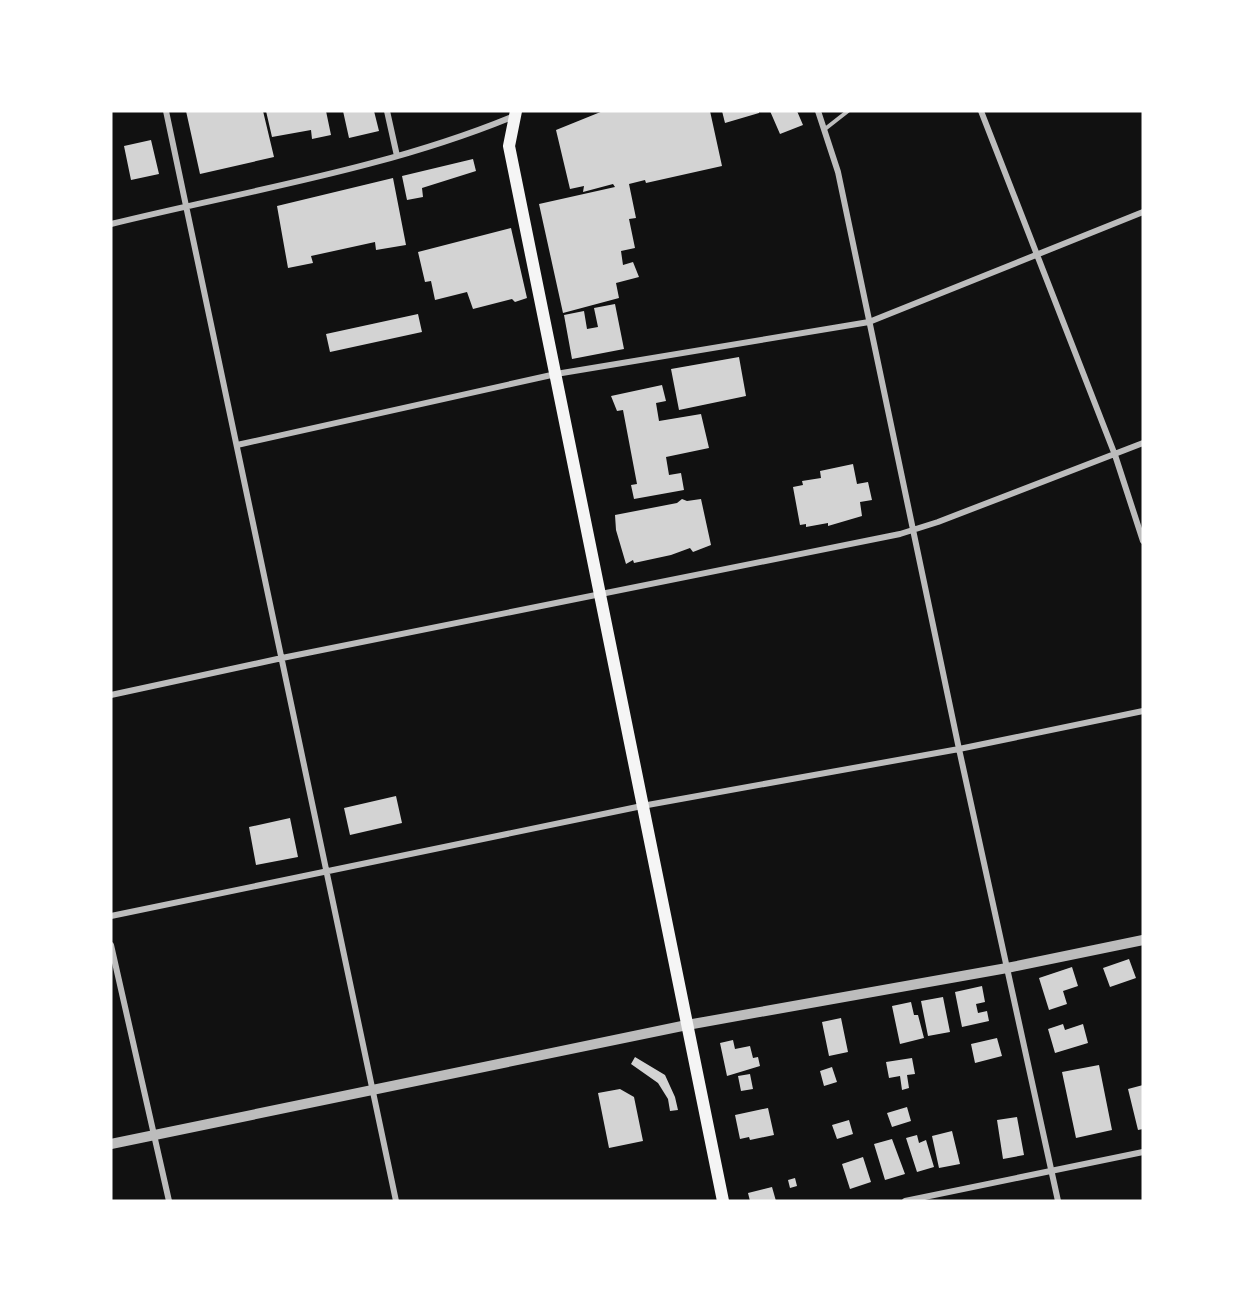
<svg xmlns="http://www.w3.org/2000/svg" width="1254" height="1312" font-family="'Source Sans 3',sans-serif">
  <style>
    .building { fill: #d3d3d3 }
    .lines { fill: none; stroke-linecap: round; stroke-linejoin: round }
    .service { stroke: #bcbcbc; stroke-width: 4 }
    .minor { stroke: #bcbcbc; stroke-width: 6 }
    .tertiary { stroke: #bcbcbc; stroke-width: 10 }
    .secondary { stroke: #f5f5f5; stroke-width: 12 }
  </style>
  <rect width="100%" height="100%" fill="#111"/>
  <!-- building -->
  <path class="building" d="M 186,111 L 263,111 L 274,157 L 200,174 Z
    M 266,111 L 326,111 L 331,135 L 312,139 L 311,130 L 272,137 Z
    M 343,111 L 374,111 L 379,131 L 349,138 Z
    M 603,111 L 710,111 L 722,166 L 646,183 L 645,180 L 629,184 L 636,218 L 629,219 L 635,248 L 621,251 L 623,265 L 633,262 L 639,277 L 616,283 L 619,298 L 563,313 L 539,204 L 615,187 L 613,184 L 583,192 L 584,186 L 570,189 L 556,130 Z
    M 722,111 L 759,111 L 759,113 L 725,123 Z
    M 770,111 L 797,111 L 803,125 L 780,134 Z
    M 151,140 L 159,174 L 131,180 L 124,146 Z
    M 473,159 L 476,171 L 422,188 L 423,197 L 407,200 L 402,176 Z
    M 393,178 L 406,245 L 376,250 L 375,242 L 311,256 L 313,263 L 288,268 L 277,206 Z
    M 511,228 L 527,298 L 515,302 L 512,299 L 473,309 L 467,292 L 435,300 L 431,281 L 425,282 L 418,252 Z
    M 615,304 L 624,349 L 572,359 L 564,315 L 584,311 L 587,329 L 598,327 L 594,308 Z
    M 418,314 L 422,332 L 330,352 L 326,334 Z
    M 739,357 L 746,396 L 679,410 L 671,369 Z
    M 662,385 L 666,401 L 656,403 L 659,421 L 701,414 L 709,448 L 666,457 L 669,475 L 681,473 L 684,490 L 634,499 L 631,485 L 637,484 L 623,410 L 617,411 L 611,396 Z
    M 853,464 L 857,484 L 868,482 L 872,500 L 860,502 L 862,516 L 828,526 L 828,523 L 806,527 L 806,524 L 800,525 L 793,487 L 803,485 L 802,481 L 821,478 L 820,471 Z
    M 682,499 L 687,501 L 701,499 L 711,545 L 693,552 L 690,548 L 671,555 L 634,563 L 633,560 L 626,564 L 616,530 L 615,515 L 677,503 Z
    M 396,796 L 402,823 L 350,835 L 344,808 Z
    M 290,818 L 298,857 L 256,865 L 249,827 Z
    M 1129,959 L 1136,978 L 1110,987 L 1103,968 Z
    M 1072,967 L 1078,986 L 1063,991 L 1067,1004 L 1049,1010 L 1039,978 Z
    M 982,986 L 985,1002 L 976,1004 L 978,1013 L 987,1011 L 989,1021 L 962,1027 L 955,992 Z
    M 943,997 L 950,1032 L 928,1036 L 921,1001 Z
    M 911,1002 L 914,1015 L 918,1015 L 924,1038 L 900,1044 L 892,1006 Z
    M 841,1018 L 848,1052 L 829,1056 L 822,1022 Z
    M 1063,1024 L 1065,1030 L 1083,1024 L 1088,1043 L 1055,1053 L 1048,1029 Z
    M 997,1038 L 1002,1056 L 975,1063 L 971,1044 Z
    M 733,1040 L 735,1049 L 750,1046 L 753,1058 L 758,1057 L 760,1066 L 727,1076 L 720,1043 Z
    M 635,1057 L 665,1075 L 675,1097 L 678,1110 L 670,1111 L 668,1099 L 658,1083 L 631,1064 Z
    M 912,1058 L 915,1074 L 907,1075 L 909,1088 L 902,1090 L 900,1076 L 889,1078 L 886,1062 Z
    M 1099,1065 L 1112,1130 L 1076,1138 L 1062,1072 Z
    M 832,1067 L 837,1082 L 824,1086 L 820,1071 Z
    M 750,1074 L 753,1089 L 741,1091 L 738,1076 Z
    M 1143,1085 L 1143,1129 L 1138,1130 L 1128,1089 Z
    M 620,1089 L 634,1097 L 643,1141 L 609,1148 L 598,1093 Z
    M 907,1107 L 911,1121 L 892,1127 L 887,1113 Z
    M 768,1108 L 774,1135 L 750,1140 L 749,1137 L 740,1139 L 735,1115 Z
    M 1017,1117 L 1024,1155 L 1003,1159 L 997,1120 Z
    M 849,1120 L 853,1134 L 837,1139 L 832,1125 Z
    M 952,1131 L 960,1164 L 939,1168 L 932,1136 Z
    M 917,1135 L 919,1143 L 926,1140 L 934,1167 L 917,1172 L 906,1138 Z
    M 892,1139 L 905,1174 L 885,1180 L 874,1144 Z
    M 863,1157 L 871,1182 L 850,1189 L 842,1164 Z
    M 795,1178 L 797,1186 L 790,1188 L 788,1180 Z
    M 772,1187 L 776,1201 L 750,1201 L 748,1193 Z"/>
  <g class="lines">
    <!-- service -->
    <path class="service" d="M 825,129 L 848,111"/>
    <!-- minor -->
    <path class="minor" d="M 166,111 L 396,1201
      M 387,111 L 397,156
      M 818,111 L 838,172 L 959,749 L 1058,1201
      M 981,111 L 1115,455 L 1143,541
      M 111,224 C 245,191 386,169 514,116
      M 237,445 L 556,374 L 869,322 L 1143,212
      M 111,695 L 282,658 L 900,534 L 938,522 L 1143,443
      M 111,916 L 642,806 L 959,749 L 1143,711
      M 111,945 L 169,1201
      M 905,1201 L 1143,1152"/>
    <!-- tertiary -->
    <path class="tertiary" d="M 111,1144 L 687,1025 L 1007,968 L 1143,940"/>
    <!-- secondary -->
    <path class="secondary" d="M 516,111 L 509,146 L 723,1201"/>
  </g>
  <!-- border -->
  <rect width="1254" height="1312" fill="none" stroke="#ffffff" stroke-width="225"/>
</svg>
